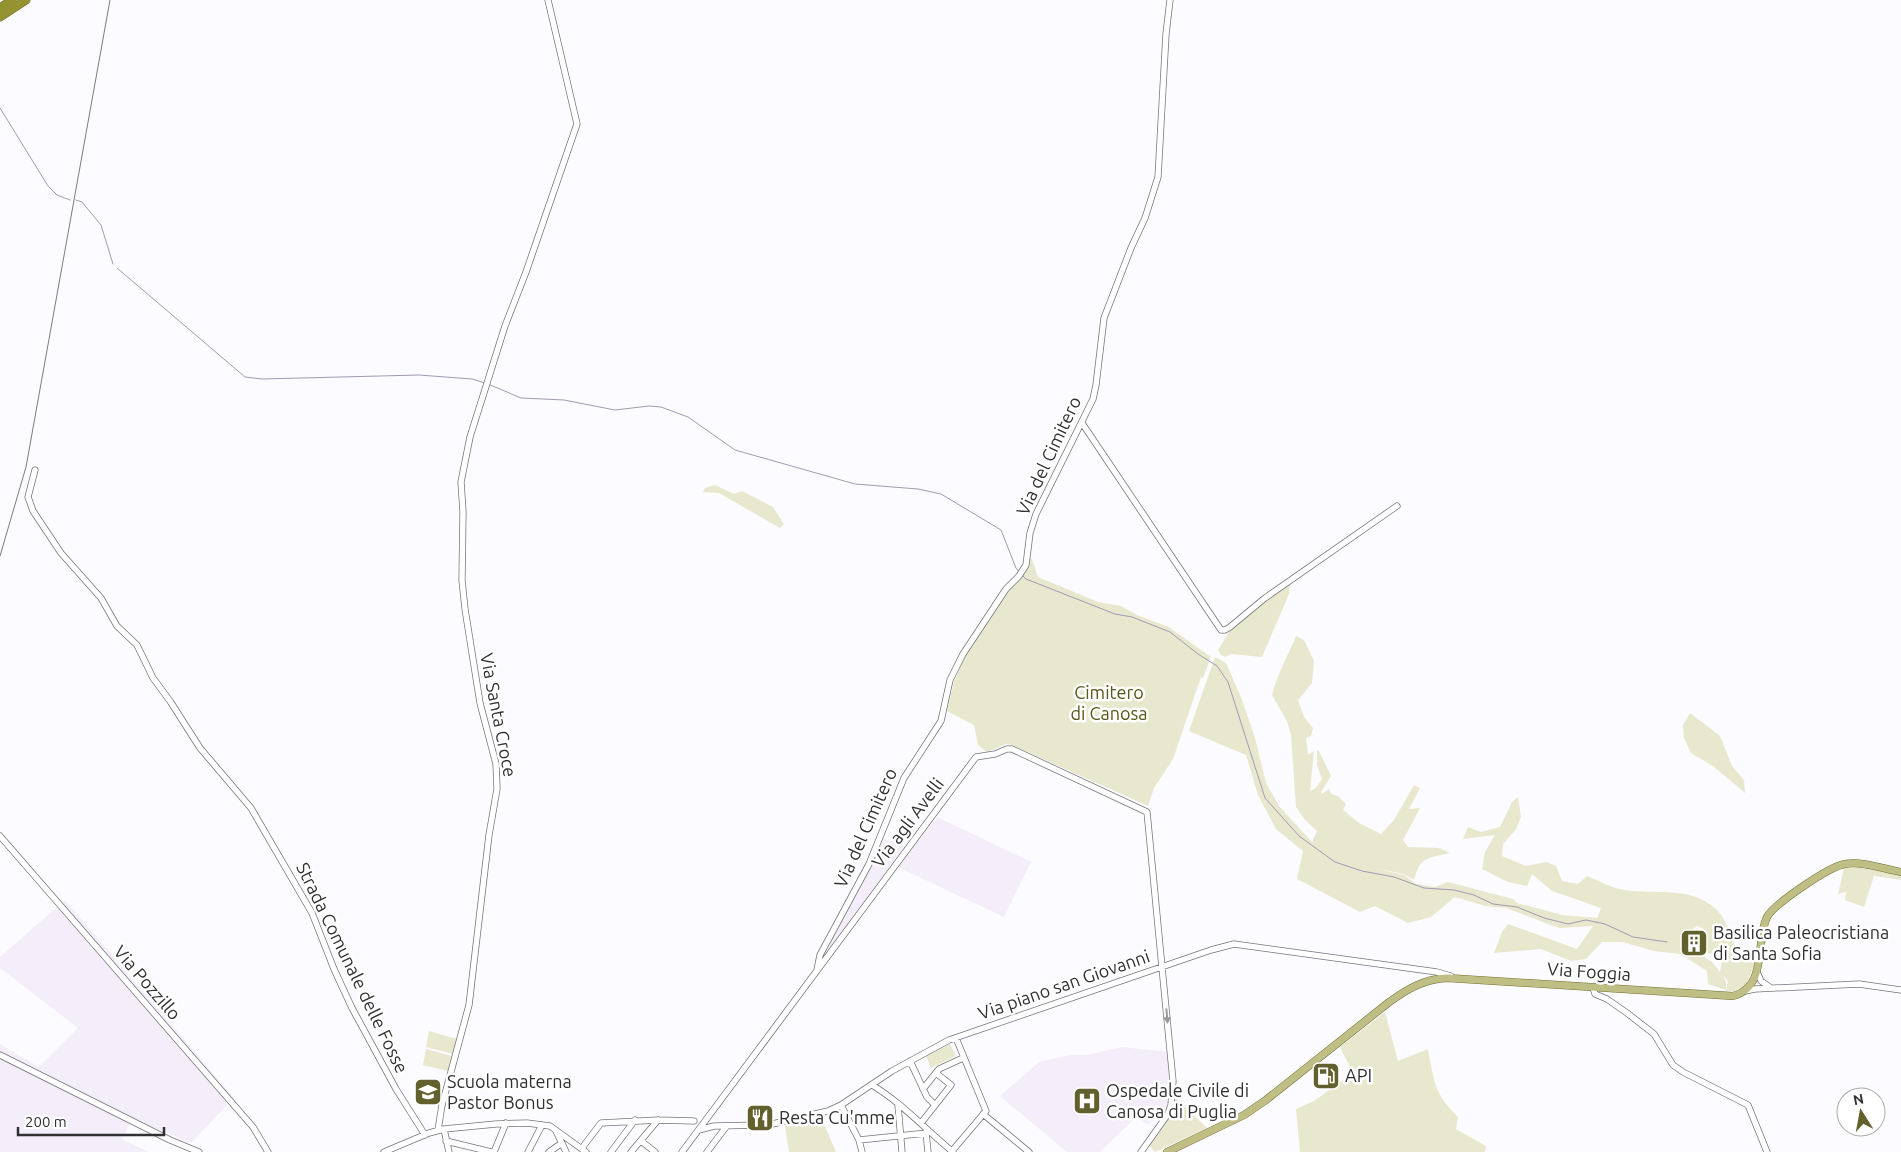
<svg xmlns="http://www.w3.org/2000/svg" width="1901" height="1152" font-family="Ubuntu,sans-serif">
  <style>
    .built { fill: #f3eefa }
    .green { fill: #e8e8ce; fill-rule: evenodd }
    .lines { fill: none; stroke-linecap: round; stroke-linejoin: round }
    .stream { stroke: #a49ab3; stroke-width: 1 }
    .minor-casing { stroke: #767479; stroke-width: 7 }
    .major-casing { stroke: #727032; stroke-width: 8 }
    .highway-casing { stroke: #727032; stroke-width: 9 }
    .minor { stroke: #fff; stroke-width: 5.5 }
    .major { stroke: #bfbe84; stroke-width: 7 }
    .highway { stroke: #959232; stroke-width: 8 }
    .rail { stroke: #7c7b7e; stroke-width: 1 }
    .oneway { fill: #989898 }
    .labels { text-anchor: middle; stroke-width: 5; stroke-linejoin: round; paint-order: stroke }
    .street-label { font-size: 18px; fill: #313032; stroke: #fff }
    .park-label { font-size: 18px; fill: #595719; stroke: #fff }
    .poi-label { font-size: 18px; fill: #313032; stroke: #fff; text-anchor: start }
  </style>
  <rect width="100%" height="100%" fill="#fcfbff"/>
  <!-- built -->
  <path class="built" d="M 937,817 L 1031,862 L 1004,917 L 898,867 Z
    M 882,838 L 904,846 L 830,949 L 827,947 L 869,868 Z
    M 65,900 L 234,1098 L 191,1143 L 132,1118 L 122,1139 L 149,1152 L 0,1152 L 0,1044 L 39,1067 L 78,1028 L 0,968 L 0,957 Z
    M 1122,1047 L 1168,1052 L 1170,1092 L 1167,1105 L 1149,1125 L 1135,1118 L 1100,1152 L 1067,1152 L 1000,1096 L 1039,1062 L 1070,1055 L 1087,1055 Z"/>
  <!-- green -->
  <path class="green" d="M 715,485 L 734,494 L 742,491 L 773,507 L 784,524 L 780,528 L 719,493 L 703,492 L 705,488 Z
    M 1030,559 L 1032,559 L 1038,577 L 1098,602 L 1121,606 L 1137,615 L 1169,627 L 1211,657 L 1203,678 L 1201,677 L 1173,759 L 1154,788 L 1148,806 L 1012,745 L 1006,744 L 987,752 L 978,745 L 974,725 L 947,711 L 954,682 L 967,652 L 990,615 L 1012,586 L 1019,579 Z
    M 1290,583 L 1289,594 L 1262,657 L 1231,654 L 1225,657 L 1221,655 L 1218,650 L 1231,629 Z
    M 1296,636 L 1304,640 L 1314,661 L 1312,683 L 1298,700 L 1304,717 L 1313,728 L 1311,736 L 1306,738 L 1308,755 L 1314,751 L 1310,791 L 1316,788 L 1322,779 L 1317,765 L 1317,750 L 1319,751 L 1331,776 L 1321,792 L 1322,794 L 1329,789 L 1331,794 L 1338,796 L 1346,804 L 1343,810 L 1359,823 L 1381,834 L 1394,820 L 1414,785 L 1420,788 L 1409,809 L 1420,808 L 1403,840 L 1408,847 L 1439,848 L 1450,853 C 1427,859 1421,855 1414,880 L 1404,874 L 1373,868 L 1404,875 L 1416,884 L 1435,887 L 1448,882 L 1513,899 L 1517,903 L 1562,915 L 1597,918 L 1601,908 L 1552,891 L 1532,874 L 1527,886 L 1508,882 L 1482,869 L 1485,852 L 1495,835 L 1463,839 L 1468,827 L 1481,832 L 1500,827 L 1512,802 L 1518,797 L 1521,817 L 1516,829 L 1503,844 L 1502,856 L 1526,866 L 1546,862 L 1556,866 L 1562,881 L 1578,884 L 1587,876 C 1599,881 1612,888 1624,890 C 1656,895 1689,885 1716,909 C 1731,923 1729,947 1745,958 L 1755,950 L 1755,962 L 1746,985 L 1734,991 L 1726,991 L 1728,982 L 1723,975 L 1726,982 L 1726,990 L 1708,984 L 1707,971 L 1680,954 L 1654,951 L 1622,942 L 1602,942 L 1586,959 L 1571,961 L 1541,949 L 1494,953 L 1502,932 L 1508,924 L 1577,949 L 1593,926 L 1559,928 L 1506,908 L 1485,906 L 1455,897 L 1431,917 L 1408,923 L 1375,906 L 1360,912 L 1297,879 L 1303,851 L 1276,829 L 1258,795 L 1246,755 L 1189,731 L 1215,657 L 1226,663 L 1241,697 L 1255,738 L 1266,783 L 1279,806 L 1312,842 L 1317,831 L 1305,820 L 1296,807 L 1291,735 L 1287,721 L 1272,695 C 1277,674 1288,656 1296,636 ZM 1697,926 L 1706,930 L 1705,944 L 1708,953 L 1722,960 L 1720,972 L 1712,962 L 1683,944 L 1683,936 Z
    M 1690,713 L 1720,736 L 1732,766 L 1744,780 L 1745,793 L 1713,766 L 1691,753 L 1684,738 L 1683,725 Z
    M 1844,868 L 1862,868 L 1901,875 L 1901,880 L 1874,876 L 1864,907 L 1845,900 L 1846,892 L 1838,894 Z
    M 1385,1012 L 1398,1061 L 1428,1049 C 1434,1082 1434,1093 1458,1117 L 1456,1129 L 1486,1146 L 1485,1152 L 1300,1152 L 1296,1109 L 1314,1101 L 1353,1073 L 1340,1047 Z
    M 429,1031 L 457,1039 L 453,1054 L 426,1047 Z
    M 950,1044 L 956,1056 L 931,1068 L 926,1056 Z
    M 426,1049 L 452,1056 L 448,1071 L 423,1065 Z
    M 1175,1097 L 1207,1128 L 1155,1152 L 1147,1143 L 1171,1109 Z
    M 821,1117 L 836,1152 L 789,1152 L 785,1126 Z"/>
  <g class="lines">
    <!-- stream -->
    <path class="stream" d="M 0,108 L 48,186 L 57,195 L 70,200
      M 76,200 L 82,202 L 101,225 L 113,264
      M 117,268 L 245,377 L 262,379 L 419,375 L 472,379 L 485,383
      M 488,384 L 521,398 L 564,400 L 615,410 L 649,406 L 661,407 L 688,417 L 735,450 L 855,484 L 918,489 L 941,494 L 1001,530 L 1016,568 L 1019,572
      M 1022,575 L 1026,579 L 1115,614 L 1132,617 L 1170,632 L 1198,654 L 1217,666 L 1228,682 L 1265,798 L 1299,836 L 1335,862 L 1362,871 L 1394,877 L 1424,888 L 1454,890 L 1474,895 L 1493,904 L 1517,907 L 1544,918 L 1568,924 L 1586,920 L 1605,924 L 1633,937 L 1667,942"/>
    <!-- minor casing -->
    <g class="minor-casing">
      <path id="minor" d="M 1082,423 L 1221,630 L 1225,630 L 1230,627 L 1265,598 L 1397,506
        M 35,470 L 28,497 L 33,511 L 61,553 L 101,598 L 117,626 L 137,645 L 153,678 L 170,701 L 200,748 L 251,808 L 312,913 L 334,969 L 352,1008 L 396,1089 L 425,1135
        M 0,836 L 253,1127 L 268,1152
        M 817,970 L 820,955 L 869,864 L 904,778 L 941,721 L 950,680 L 963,654 L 1006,589 L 1019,576 L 1026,565 L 1030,533 L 1036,514 L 1093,399 L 1096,385 L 1104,318 L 1131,248 L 1145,218 L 1158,177 L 1166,34 L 1170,0
        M 1757,972 L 1761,981 L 1771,988
        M 1593,988 L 1595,994 L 1607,999 L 1627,1013 L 1654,1034 L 1673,1065 L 1683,1072 L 1748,1105 L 1767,1152
        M 1745,991 L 1755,989 L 1859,984 L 1901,990
        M 0,1055 L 170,1140 L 199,1152
        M 910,1061 L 927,1097 L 935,1105
        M 872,1085 C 902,1103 926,1130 953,1152
        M 923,1089 L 939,1069 L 963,1058
        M 841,1105 L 859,1140 L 862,1152
        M 898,1105 L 902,1152
        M 983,1114 L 1029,1152
        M 921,1123 L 951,1085 L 936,1073
        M 444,1129 L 449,1152
        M 438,1130 L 442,1105 L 469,1005 L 489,835 L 497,789 L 496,764 L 480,703 L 465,609 L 462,580 L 463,512 L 461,482 L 470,437 L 505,326 L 526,272 L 577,124 L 548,0
        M 699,1130 L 714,1126 L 768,1125 L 828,1111 L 841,1105 L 892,1071 L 949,1040 L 1211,950 L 1234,944 L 1437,972 L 1451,976
        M 556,1131 L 566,1152
        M 926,1132 L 928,1152
        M 859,1140 L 927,1133
        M 446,1141 L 491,1152
        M 641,1141 L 655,1152
        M 582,1148 L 601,1123 L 658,1120 L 694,1121
        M 952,1151 L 986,1111 L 956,1038
        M 384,1152 L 429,1133 L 444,1129 L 496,1124 L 527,1123 L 550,1126 L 586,1152
        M 494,1152 L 506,1123
        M 528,1152 L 542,1125
        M 549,1152 L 562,1143
        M 611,1152 L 635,1120
        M 631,1152 L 658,1120
        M 682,1152 L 976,757 L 995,754 L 1007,749 L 1012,749 L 1147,812 L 1173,1081 L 1171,1105 L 1168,1114 L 1141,1152
        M 707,1152 L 726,1127"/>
    </g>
    <!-- major casing -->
    <g class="major-casing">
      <path id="major" d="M 1167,1152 L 1244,1115 L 1266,1100 L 1388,1003 C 1407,989 1424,979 1447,978 L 1733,996 C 1768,987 1755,942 1767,917 C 1774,904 1830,866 1845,864 C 1862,861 1884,869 1901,872"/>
    </g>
    <!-- highway casing -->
    <g class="highway-casing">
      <path id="highway" d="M 0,8 L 12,0
        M 0,17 L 26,0"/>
    </g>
    <!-- minor -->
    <use href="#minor" class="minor"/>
    <!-- major -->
    <use href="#major" class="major"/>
    <!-- highway -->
    <use href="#highway" class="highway"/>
    <!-- rail -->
    <path class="rail" d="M 0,556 L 26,467 L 110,0"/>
  </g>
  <!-- one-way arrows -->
  <defs><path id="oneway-solid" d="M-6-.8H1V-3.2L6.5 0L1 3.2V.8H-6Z" transform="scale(1.25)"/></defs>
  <use class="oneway" href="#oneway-solid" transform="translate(1167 1016) rotate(85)"/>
  <!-- icons -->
  <defs>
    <g id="building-square" transform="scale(1.4375)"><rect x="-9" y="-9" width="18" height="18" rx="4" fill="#62612e" stroke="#fff"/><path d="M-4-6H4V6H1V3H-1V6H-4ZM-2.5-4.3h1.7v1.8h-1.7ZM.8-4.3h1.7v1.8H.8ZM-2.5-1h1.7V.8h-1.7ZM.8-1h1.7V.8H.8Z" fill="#fff"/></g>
    <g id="fuel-square" transform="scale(1.4375)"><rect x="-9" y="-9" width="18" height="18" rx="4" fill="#62612e" stroke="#fff"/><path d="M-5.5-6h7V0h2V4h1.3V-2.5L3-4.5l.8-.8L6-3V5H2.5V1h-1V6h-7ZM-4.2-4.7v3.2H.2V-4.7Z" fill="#fff"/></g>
    <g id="school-square" transform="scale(1.4375)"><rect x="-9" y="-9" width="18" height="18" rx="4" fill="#62612e" stroke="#fff"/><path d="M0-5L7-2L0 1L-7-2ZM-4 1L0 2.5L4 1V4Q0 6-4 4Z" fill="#fff"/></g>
    <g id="hospital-square" transform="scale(1.4375)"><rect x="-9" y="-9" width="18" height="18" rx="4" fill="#62612e" stroke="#fff"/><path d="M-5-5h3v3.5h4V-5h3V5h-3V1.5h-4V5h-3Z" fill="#fff"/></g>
    <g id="restaurant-square" transform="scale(1.4375)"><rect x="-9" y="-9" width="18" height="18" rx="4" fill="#62612e" stroke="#fff"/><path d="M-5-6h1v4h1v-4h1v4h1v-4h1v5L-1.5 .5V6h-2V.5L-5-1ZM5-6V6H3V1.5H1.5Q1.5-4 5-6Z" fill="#fff"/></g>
  </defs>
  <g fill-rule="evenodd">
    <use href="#building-square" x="1694" y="943"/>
    <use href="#fuel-square" x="1326" y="1076"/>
    <use href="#school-square" x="428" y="1092"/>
    <use href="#hospital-square" x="1087" y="1101"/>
    <use href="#restaurant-square" x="760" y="1118"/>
  </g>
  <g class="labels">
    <!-- street labels -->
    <g class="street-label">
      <text transform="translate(1049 456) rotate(-65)" y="6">Via del Cimitero</text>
      <text transform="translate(498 715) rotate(79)" y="6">Via Santa Croce</text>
      <text transform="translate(908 823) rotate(-53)" y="6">Via agli Avelli</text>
      <text transform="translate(866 828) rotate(-66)" y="6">Via del Cimitero</text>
      <text transform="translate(352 968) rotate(64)" y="6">Strada Comunale delle Fosse</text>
      <text transform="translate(1589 972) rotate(4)" y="6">Via Foggia</text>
      <text transform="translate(147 983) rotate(49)" y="6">Via Pozzillo</text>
      <text transform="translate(1064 985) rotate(-19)" y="6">Via piano san Giovanni</text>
    </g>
    <!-- park labels -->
    <g class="park-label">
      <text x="1109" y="699">Cimitero<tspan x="1109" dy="21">di Canosa</tspan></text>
    </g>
    <!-- poi labels -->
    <g class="poi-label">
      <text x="1713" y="939">Basilica Paleocristiana<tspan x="1713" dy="21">di Santa Sofia</tspan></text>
      <text x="1345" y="1082">API</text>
      <text x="447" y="1088">Scuola materna<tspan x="447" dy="21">Pastor Bonus</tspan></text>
      <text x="1106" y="1097">Ospedale Civile di<tspan x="1106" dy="21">Canosa di Puglia</tspan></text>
      <text x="779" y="1124">Resta Cu'mme</text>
    </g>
  </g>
  <!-- north arrow -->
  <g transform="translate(1861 1112) rotate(349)"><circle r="24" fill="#ffffff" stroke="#adacad"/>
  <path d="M0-4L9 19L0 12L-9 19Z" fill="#62612e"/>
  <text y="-8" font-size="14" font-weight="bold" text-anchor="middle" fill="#313032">N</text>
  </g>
  <!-- scale -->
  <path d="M18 1127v8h146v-8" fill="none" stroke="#313032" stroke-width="2.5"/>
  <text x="25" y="1127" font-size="15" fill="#313032" stroke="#ffffff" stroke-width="4" paint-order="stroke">200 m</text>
</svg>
